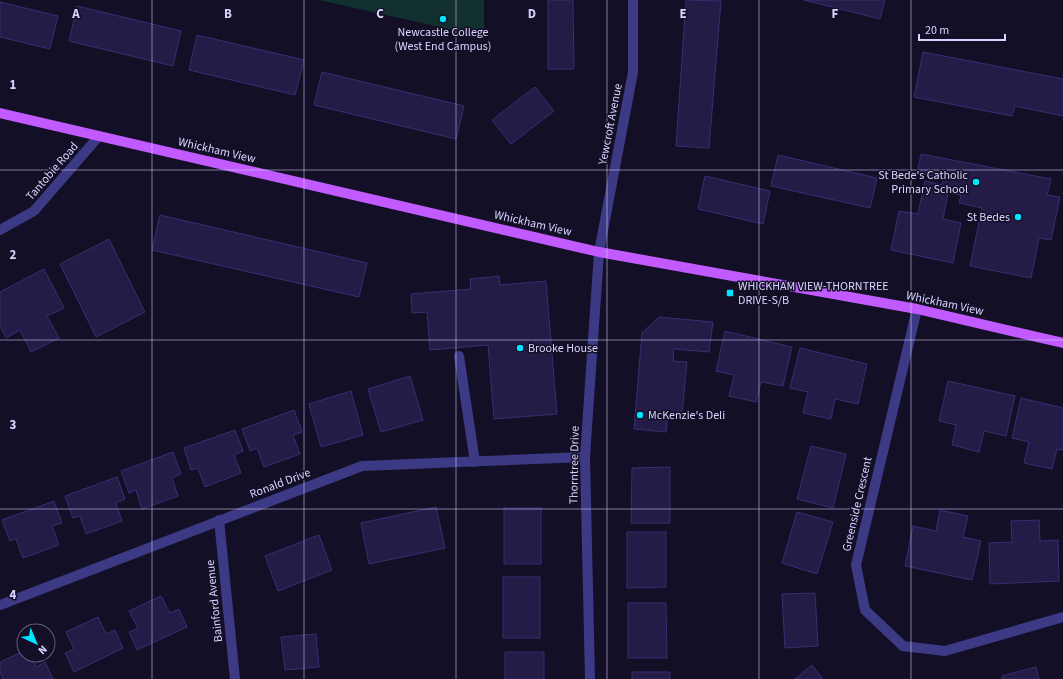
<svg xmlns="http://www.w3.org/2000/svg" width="1063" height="679" font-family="'Source Sans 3',sans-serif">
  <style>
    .green { fill: #12302f }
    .building { fill: #241b47; stroke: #3b2d73 }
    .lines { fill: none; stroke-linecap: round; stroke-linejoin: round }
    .minor { stroke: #3d3a85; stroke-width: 10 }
    .major { stroke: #c25bff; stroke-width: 10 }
    .grid { fill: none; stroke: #d9d4ff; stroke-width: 1; stroke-opacity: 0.55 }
    .poi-dot { fill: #00e5ff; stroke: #130f26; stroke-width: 1.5 }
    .labels { text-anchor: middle; stroke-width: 3; stroke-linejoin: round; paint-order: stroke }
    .poi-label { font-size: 12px; fill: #d9d4ff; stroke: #130f26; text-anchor: start }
    .street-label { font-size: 12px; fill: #d9d4ff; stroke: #130f26 }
    .grid-label { font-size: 13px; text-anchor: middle; font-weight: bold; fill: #d9d4ff; stroke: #130f26; stroke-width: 3; stroke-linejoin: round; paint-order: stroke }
  </style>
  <rect width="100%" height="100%" fill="#130f26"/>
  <!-- green -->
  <path class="green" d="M 319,0 L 484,0 L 484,37 Z"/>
  <!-- building -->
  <path class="building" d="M 548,0 L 573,0 L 574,69 L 548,69 Z
    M 686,0 L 721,1 L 709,148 L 676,146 Z
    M 804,0 L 885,0 L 880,19 Z
    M 0,2 L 58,16 L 50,49 L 0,37 Z
    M 77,6 L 181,31 L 173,66 L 69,41 Z
    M 197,35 L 304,60 L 295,95 L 189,70 Z
    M 923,52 L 1063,79 L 1063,116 L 1015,106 L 1012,116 L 914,97 Z
    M 322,72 L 464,106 L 456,139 L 314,105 Z
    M 535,87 L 554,111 L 511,144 L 492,120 Z
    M 921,154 L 1051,179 L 1047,195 L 1060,197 L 1051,240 L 1039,238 L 1031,278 L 970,266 L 982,208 L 959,203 L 961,195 L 948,193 L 943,219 L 961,223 L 953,263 L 891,250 L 899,211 L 918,214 L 925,181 L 942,185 L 944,178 L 917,173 Z
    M 778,155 L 877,178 L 870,208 L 771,186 Z
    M 705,176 L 770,191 L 763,224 L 698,209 Z
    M 160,215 L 367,263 L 359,297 L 152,250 Z
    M 109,239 L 145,312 L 96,337 L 60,264 Z
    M 44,269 L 64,308 L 47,316 L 59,338 L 31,352 L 20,330 L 6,338 L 0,326 L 0,292 Z
    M 499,276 L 500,285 L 546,281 L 557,414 L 494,419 L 488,345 L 430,350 L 427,312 L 412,313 L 411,294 L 471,289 L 470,279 Z
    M 659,317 L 713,322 L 709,352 L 674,349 L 673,361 L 687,362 L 682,414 L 668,413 L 666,432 L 634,429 L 642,333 Z
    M 725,331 L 792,347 L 783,386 L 761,382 L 756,402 L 729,396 L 734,375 L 716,371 Z
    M 800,348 L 867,364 L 858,404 L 835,399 L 831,419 L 803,413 L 808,392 L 790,388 Z
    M 410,376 L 423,420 L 381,432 L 368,389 Z
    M 948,381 L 1015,396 L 1006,436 L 984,431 L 979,452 L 952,445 L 956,425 L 939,421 Z
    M 351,391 L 363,435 L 321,447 L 309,404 Z
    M 1021,398 L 1063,408 L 1063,450 L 1057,449 L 1052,469 L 1024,463 L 1029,442 L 1012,438 Z
    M 294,410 L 302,432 L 293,435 L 300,454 L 264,467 L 257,448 L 250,451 L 242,429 Z
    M 235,430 L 243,451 L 234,455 L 241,473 L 205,487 L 198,468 L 191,470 L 184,448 Z
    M 811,446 L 846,454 L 833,508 L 797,499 Z
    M 173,452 L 181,474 L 172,478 L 178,496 L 142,509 L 136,490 L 129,493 L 121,471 Z
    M 670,467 L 670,523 L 631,523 L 632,468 Z
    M 117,477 L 125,499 L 116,503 L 122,521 L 86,534 L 80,516 L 73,518 L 65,496 Z
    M 54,501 L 62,523 L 52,526 L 59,545 L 23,558 L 16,539 L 10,541 L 2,520 Z
    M 436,507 L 445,548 L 369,564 L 361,523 Z
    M 504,508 L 541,508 L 541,564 L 504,564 Z
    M 940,510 L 968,516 L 963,537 L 981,541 L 972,580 L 905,566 L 913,526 L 936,531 Z
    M 797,512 L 833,522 L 817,574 L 782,563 Z
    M 1039,520 L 1040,541 L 1058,540 L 1059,581 L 990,584 L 989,543 L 1012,542 L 1011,521 Z
    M 627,532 L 666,532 L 666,587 L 627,588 Z
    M 319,535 L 332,570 L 278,591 L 265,556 Z
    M 503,577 L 540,577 L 540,638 L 503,638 Z
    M 815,593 L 818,646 L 785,648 L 782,594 Z
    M 161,596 L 170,613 L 179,609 L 187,627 L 137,650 L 129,632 L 138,628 L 129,611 Z
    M 628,603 L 666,603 L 667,658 L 628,658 Z
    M 98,617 L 106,634 L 115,630 L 123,648 L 74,672 L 65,653 L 74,649 L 66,632 Z
    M 316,634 L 319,667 L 285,670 L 281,637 Z
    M 24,651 L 24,655 L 31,655 L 36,667 L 45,662 L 53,679 L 3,679 L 0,672 L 0,662 Z
    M 505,652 L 544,652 L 544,679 L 505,679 Z
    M 812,665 L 823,679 L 795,679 Z
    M 1036,667 L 1039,679 L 1002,679 L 1002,676 Z
    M 632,672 L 670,672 L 670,679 L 632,679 Z"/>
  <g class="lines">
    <!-- minor -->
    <path class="minor" d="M 0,230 L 34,211 L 99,136
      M 917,309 L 856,565 L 865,610 L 903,646 L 945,651 L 1063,617
      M 459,356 L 475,462
      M 219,520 L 235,679
      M 0,605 L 362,466 L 585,457
      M 590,679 L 585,457 L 599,252 L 633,72 L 633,0"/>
    <!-- major -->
    <path class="major" d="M 0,113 L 599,252 L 917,309 L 1063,343"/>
  </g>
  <!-- grid -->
  <path class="grid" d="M 152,0 L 152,679M 304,0 L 304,679M 456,0 L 456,679M 607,0 L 607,679M 759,0 L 759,679M 911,0 L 911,679M 0,170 L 1063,170M 0,340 L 1063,340M 0,509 L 1063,509"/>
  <!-- markers -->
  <g class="poi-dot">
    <circle cx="443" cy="19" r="4"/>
    <circle cx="976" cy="182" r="4"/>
    <circle cx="1018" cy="217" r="4"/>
    <rect x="726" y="289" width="8" height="8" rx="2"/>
    <circle cx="520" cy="348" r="4"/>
    <circle cx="640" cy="415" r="4"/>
  </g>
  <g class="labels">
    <!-- poi labels -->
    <g class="poi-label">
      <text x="443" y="36" text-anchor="middle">Newcastle College<tspan x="443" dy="14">(West End Campus)</tspan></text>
      <text x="968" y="179" text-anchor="end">St Bede's Catholic<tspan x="968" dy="14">Primary School</tspan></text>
      <text x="1010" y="221" text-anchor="end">St Bedes</text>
      <text x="738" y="290">WHICKHAM VIEW-THORNTREE<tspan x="738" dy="14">DRIVE-S/B</tspan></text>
      <text x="528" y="352">Brooke House</text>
      <text x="648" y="419">McKenzie's Deli</text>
    </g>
    <!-- street labels -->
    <g class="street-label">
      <text transform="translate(610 124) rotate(-79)" y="4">Yewcroft Avenue</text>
      <text transform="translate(217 150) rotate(13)" y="4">Whickham View</text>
      <text transform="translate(52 171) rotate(-49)" y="4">Tantobie Road</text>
      <text transform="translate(533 223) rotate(13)" y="4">Whickham View</text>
      <text transform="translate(945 303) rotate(12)" y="4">Whickham View</text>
      <text transform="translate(574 465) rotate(-89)" y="4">Thorntree Drive</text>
      <text transform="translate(280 483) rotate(-21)" y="4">Ronald Drive</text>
      <text transform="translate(857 504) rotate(-77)" y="4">Greenside Crescent</text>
      <text transform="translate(214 601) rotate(-96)" y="4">Bainford Avenue</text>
    </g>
  </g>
  <g class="grid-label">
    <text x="76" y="18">A</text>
    <text x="228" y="18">B</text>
    <text x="380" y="18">C</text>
    <text x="532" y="18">D</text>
    <text x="683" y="18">E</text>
    <text x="835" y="18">F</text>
    <text x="13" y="89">1</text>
    <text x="13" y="259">2</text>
    <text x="13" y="429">3</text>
    <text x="13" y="599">4</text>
  </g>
  <!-- north arrow -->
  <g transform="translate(36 643) rotate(136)"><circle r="19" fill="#130f26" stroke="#625e7d"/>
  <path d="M0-3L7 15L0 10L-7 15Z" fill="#00e5ff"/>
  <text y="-6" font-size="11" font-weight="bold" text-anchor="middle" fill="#d9d4ff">N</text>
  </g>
  <!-- scale -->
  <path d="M919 34v6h86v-6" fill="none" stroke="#d9d4ff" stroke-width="2"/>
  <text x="925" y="34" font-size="12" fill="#d9d4ff" stroke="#130f26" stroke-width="3" paint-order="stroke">20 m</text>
</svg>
